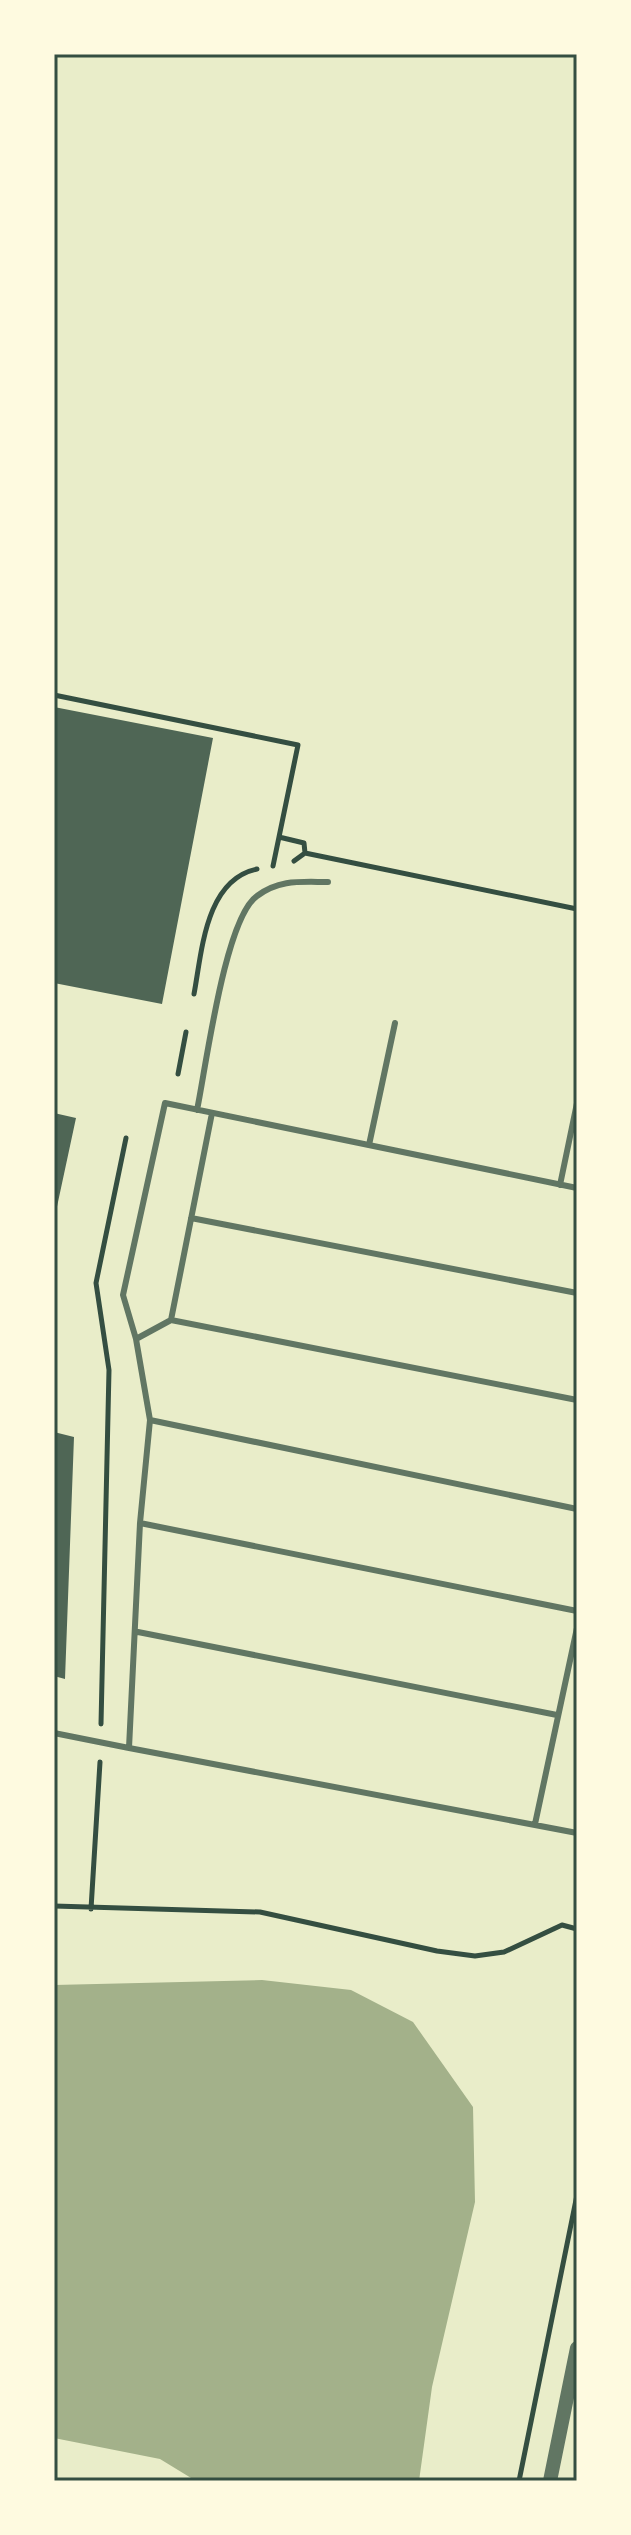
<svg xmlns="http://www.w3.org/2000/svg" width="631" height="2535" font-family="'Source Sans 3',sans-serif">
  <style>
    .water { fill: #a3b18a }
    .building { fill: #4f6655 }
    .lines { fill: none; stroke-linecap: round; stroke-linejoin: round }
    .path { stroke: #344e41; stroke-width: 5 }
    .service { stroke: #617663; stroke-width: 6 }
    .tertiary { stroke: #617663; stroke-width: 14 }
    .neatline { fill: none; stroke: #344e41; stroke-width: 3 }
  </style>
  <rect width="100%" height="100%" fill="#e9edc9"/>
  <!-- water -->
  <path class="water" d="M 262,1980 L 351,1990 L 413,2022 L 473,2107 L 475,2202 L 432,2387 L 419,2481 L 196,2481 L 160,2459 L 54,2438 L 54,1985 Z"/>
  <!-- building -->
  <path class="building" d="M 54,707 L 213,738 L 162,1004 L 54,983 Z
    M 54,1113 L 76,1118 L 55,1216 L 54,1216 Z
    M 54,1432 L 74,1437 L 65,1679 L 54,1676 Z"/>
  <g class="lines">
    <!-- path -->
    <path class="path" d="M 54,695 L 298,745 L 279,837
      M 294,861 L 305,853 L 577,909
      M 273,866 L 279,837 L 304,843 L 305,853
      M 194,994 C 202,952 205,880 257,869
      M 178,1074 L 186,1032
      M 101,1724 L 109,1370 L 96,1283 L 126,1138
      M 54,1906 L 260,1912 L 437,1951 L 475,1956 L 504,1952 L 562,1925 L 577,1929
      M 91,1909 L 100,1762
      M 519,2481 L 577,2195"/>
    <!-- service -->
    <path class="service" d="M 197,1110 C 206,1067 225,918 257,896 C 280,879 301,882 328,882
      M 369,1145 L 395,1023
      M 560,1185 L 577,1103
      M 577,1188 L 165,1103 L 123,1295 L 136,1339 L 150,1420 L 140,1523 L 129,1748 L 577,1833
      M 191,1218 L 577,1293
      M 171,1320 L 577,1400
      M 136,1339 L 171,1320 L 212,1113
      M 150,1420 L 577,1509
      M 140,1523 L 577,1611
      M 138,1632 L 557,1715
      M 54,1733 L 129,1748
      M 535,1824 L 577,1628"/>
    <!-- tertiary -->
    <path class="tertiary" d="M 550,2481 L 577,2348"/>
  </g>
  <!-- border -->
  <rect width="631" height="2535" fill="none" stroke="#fefae0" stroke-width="112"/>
  <rect x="56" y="56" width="519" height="2423" class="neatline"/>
</svg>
